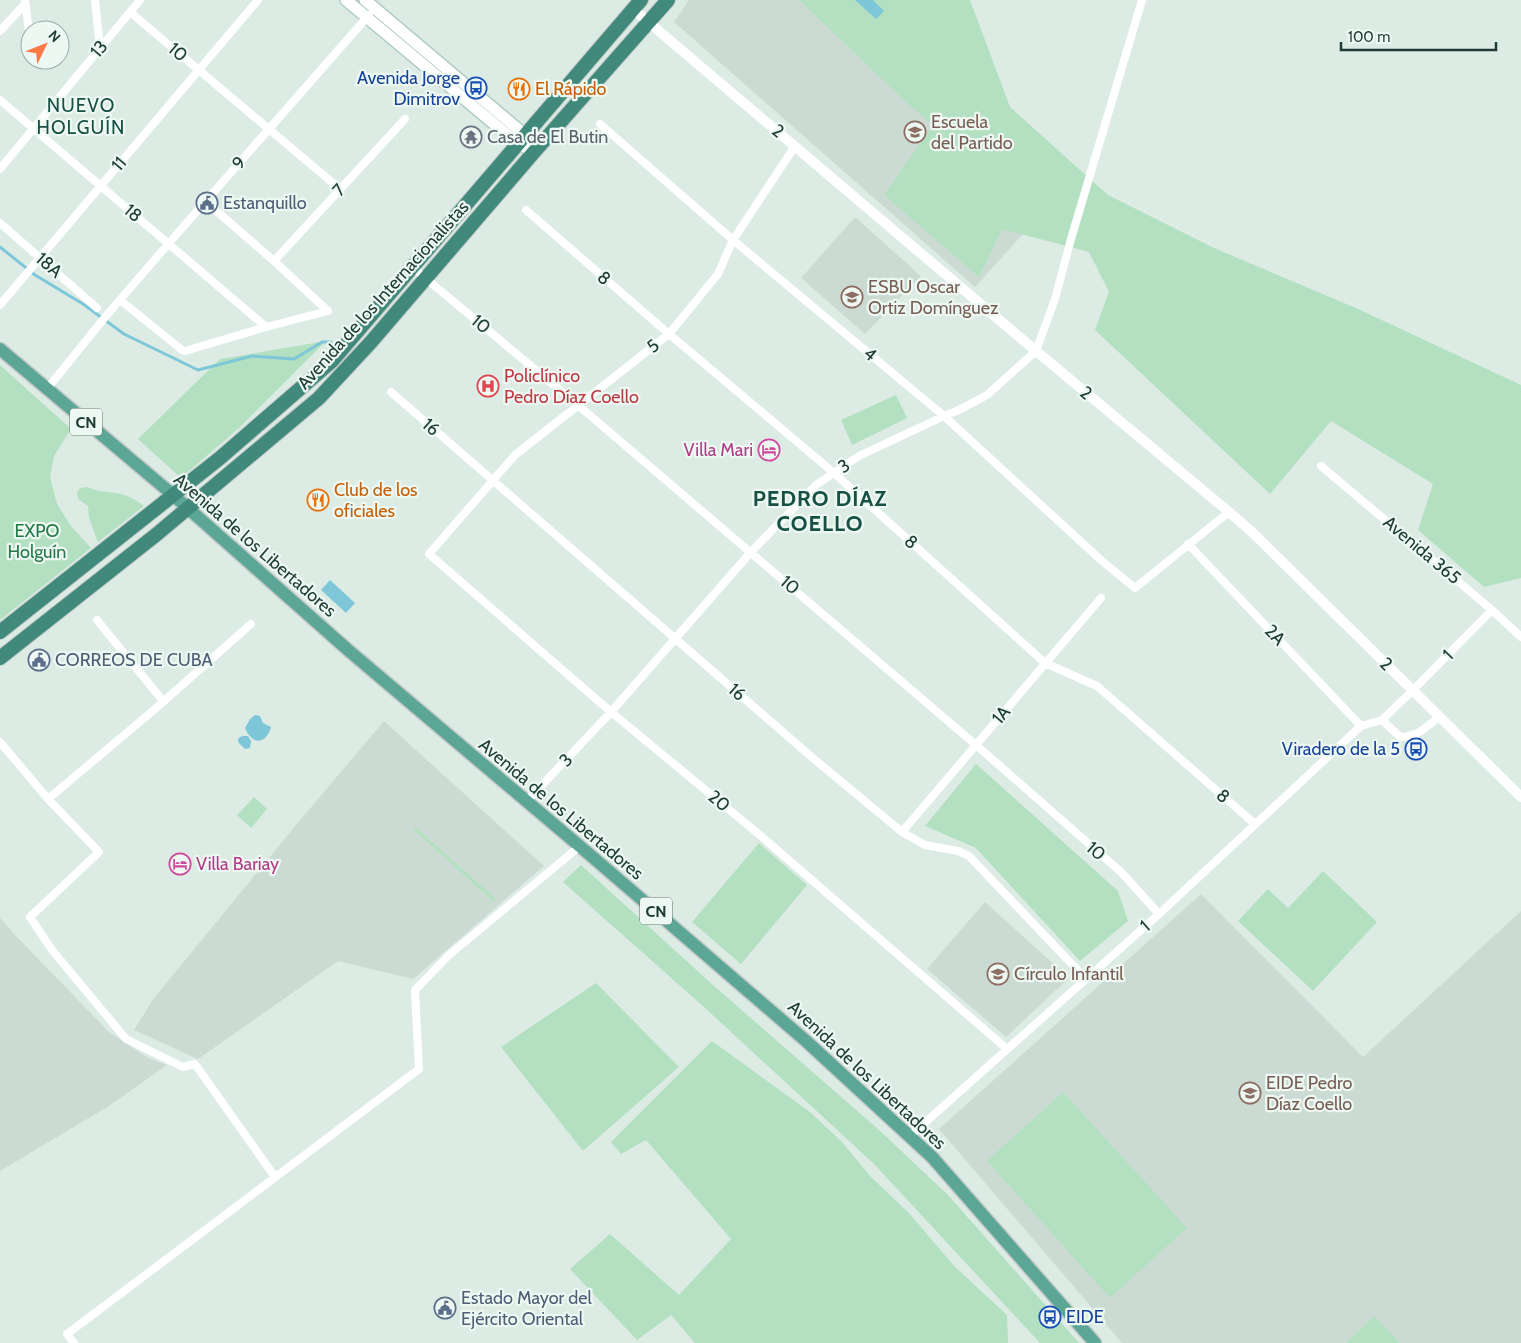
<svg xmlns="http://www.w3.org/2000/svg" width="1521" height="1343" font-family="Cabin,sans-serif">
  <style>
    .built { fill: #cbdbd4 }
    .green { fill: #b3e0c0 }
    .water { fill: #7dc7d8 }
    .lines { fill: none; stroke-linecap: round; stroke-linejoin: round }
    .stream { stroke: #7dc7d8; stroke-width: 3 }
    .secondary-casing { stroke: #afccc2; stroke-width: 14 }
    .primary-casing { stroke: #c0c8c6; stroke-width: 15 }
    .trunk-casing { stroke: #c0c8c6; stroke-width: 16 }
    .minor { stroke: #fff; stroke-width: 8 }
    .tertiary { stroke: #fff; stroke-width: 10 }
    .secondary { stroke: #fff; stroke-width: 11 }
    .primary { stroke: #5ca696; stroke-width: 12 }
    .trunk { stroke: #40897b; stroke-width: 14 }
    .labels { text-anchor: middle; stroke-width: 4.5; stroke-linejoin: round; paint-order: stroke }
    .shield { fill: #eef8f3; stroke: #5c746e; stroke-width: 1 }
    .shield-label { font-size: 16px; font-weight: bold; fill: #1d3c35 }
    .street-label { font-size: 18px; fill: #1d3c35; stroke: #eef8f3 }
    .transit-label { font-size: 18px; fill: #164399; stroke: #eef8f3; text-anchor: end }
    .food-label { font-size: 18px; fill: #c56008; stroke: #eef8f3; text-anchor: start }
    .education-label { font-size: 18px; fill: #785e54; stroke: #eef8f3; text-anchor: start }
    .worship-label { font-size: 18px; fill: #5b616d; stroke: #eef8f3; text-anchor: start }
    .service-label { font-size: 18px; fill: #4e5e75; stroke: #eef8f3; text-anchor: start }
    .health-label { font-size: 18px; fill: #be3a42; stroke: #eef8f3; text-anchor: start }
    .hotel-label { font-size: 18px; fill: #b23c85; stroke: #eef8f3; text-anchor: end }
    .park-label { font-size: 18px; fill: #227846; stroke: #eef8f3 }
    .neighbourhood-label { font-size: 19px; letter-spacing: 1px; fill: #175044; stroke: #eef8f3 }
    .district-label { font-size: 22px; font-weight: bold; letter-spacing: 1px; fill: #175044; stroke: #eef8f3 }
  </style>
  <rect width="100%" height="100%" fill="#ddebe5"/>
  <!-- built -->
  <path class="built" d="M 689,0 L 919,0 L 1010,107 L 1070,182 L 975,287 L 674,22 Z
    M 855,217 L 921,276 L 865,334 L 801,278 Z
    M 384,721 L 544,866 L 413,979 L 338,961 L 198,1059 L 134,1030 L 154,998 L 296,825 Z
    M 1201,894 L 1363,1057 L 1521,911 L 1521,1343 L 1122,1343 L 939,1129 Z
    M 985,902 L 1069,978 L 1006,1037 L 927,969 Z
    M 0,918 L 16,936 L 108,1031 L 148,1058 L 167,1065 L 109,1106 L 0,1171 Z"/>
  <!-- green -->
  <path class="green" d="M 799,0 L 970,0 L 1010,107 L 1108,195 L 1214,248 L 1358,309 L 1521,385 L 1521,578 L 1484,587 L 1418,530 L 1433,484 L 1331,421 L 1270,494 L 1095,330 L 1109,292 L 1089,252 L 1002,229 L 979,277 L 884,195 L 933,125 L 906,102 Z
    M 326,341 L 239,428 L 181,478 L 138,439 L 220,359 Z
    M 0,365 L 71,429 L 54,456 L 50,477 L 57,504 L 71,526 L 91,548 L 0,620 Z
    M 896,395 L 907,418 L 852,445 L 841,420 Z
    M 87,487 C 97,492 104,491 115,493 C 126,494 135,499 144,506 L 98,542 L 89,518 L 88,506 L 78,499 L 77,492 L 80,488 Z
    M 976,764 L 1118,891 L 1128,921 L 1080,961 L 976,848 L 925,826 Z
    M 254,797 L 267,809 L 251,828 L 237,815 Z
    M 415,827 L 496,899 L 494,902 L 413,829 Z
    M 759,843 L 807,885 L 741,964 L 692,922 Z
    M 581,865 L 714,986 L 878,1129 L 948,1195 L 1079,1343 L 1040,1343 L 875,1165 L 704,1007 L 563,882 Z
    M 1323,871 L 1377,922 L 1313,991 L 1238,921 L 1268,889 L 1288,908 Z
    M 596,983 L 679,1067 L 583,1151 L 501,1047 Z
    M 712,1041 L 810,1112 L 841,1141 L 871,1177 L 909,1213 L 954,1266 L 1007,1315 L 1008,1343 L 695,1343 L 671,1315 L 637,1340 L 570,1269 L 610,1234 L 679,1295 L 731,1239 L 646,1140 L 621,1154 L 611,1142 Z
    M 1063,1092 L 1187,1228 L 1110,1298 L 987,1161 Z
    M 1374,1316 L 1400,1343 L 1346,1343 Z"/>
  <!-- water -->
  <path class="water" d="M 855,0 L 873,0 L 884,11 L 876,19 Z
    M 330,580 L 355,603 L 346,613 L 321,590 Z
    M 255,715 L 260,716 L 263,723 L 271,727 C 266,745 252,745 245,728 L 250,719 Z
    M 243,736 L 248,736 L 251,741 L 250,748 L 245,749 L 238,742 L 238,739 L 240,737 Z"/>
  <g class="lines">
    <!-- stream -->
    <path class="stream" d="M 0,247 L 35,275 L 83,304 L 124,334 L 198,370 L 252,356 L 294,359 L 322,342 L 331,342"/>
    <!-- secondary casing -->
    <g class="secondary-casing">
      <path id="secondary" d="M 346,0 L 517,143 L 534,152
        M 365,0 L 525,135 L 529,143"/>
    </g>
    <!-- primary casing -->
    <g class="primary-casing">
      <path id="primary" d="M 0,349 L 173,495 L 348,650 L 596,860 L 806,1041 L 932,1157 L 1095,1343"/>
    </g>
    <!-- trunk casing -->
    <g class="trunk-casing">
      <path id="trunk" d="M 0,632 L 220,458 L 332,361 L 641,0
        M 0,658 L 157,534 L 319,398 L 371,342 L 534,152 L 668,0"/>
    </g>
    <!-- minor -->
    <path class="minor" d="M 25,0 L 30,39
      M 95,0 L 100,48
      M 130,12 L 340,189
      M 0,31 L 25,4
      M 0,100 L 266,327
      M 600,124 L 733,240 L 944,416 L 1102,561 L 1135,588 L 1229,512
      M 795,146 L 733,240 L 718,274 L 669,334 L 515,455 L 429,554 L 611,712 L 761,836 L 1007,1049
      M 0,169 L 140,0
      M 205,201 L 274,261 L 328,311
      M 526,210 L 669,334 L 834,473 L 1045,663 L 1097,686 L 1255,824
      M 0,223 L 97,308
      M 274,261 L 405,119
      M 412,267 L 579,406 L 976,745 L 1121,872 L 1159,914
      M 120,300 L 182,350 L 185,351 L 266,327 L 328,311
      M 0,305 L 258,0
      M 47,389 L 106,316 L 169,243 L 369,15
      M 391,392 L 814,759 L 902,832 L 925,845 L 958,851 L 969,856 L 1086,979
      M 1321,466 L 1492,610 L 1521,637
      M 1188,544 L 1361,726
      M 97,620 L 163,701
      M 1382,720 L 1400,737 C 1418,737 1426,727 1440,716
      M 0,742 L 48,799 L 99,852 L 30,917 L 52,950 L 126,1039 L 183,1067 L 195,1064 L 275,1177
      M 48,799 L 155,709 L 251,624
      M 526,802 L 611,712 L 751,552 L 816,485 L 859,456 L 944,416 L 959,410 L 987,395 L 1036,351 L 1055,299 L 1071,239 L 1142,0
      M 902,832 L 1101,598
      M 910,1136 L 1159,914 L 1361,726 L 1382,720 L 1413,690 L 1492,610
      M 74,1343 L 67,1334 L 419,1069 L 415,990 L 449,955 L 580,846"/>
    <!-- tertiary -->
    <path class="tertiary" d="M 633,9 L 1017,335 L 1229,512 L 1252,532 L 1521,797"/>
    <!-- secondary -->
    <use href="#secondary" class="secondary"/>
    <!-- primary -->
    <use href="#primary" class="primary"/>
    <!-- trunk -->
    <use href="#trunk" class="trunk"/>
  </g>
  <!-- icons -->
  <defs>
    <g id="bus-ring" transform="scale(1.125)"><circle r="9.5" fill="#eef8f3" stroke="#1a4fb4" stroke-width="1.5"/><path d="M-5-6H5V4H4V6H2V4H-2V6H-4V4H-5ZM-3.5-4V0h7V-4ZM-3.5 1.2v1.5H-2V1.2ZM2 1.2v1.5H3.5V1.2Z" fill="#1a4fb4"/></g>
    <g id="restaurant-ring" transform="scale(1.125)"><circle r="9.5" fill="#eef8f3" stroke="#e8710a" stroke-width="1.5"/><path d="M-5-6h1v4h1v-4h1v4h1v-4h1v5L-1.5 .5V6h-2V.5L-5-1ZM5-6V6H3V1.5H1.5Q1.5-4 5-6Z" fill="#e8710a"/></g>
    <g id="university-ring" transform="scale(1.125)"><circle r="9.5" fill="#eef8f3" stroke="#8d6e63" stroke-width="1.5"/><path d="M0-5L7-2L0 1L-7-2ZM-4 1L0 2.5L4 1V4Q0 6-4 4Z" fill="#8d6e63"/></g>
    <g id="temple-ring" transform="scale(1.125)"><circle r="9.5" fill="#eef8f3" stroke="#6b7280" stroke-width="1.5"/><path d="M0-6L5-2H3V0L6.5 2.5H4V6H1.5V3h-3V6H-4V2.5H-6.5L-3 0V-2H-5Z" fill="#6b7280"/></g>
    <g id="civic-ring" transform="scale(1.125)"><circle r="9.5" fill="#eef8f3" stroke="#5c6f8a" stroke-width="1.5"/><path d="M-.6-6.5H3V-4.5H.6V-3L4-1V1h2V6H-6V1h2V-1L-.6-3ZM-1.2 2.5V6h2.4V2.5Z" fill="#5c6f8a"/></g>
    <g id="school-ring" transform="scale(1.125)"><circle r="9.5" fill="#eef8f3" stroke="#8d6e63" stroke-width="1.5"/><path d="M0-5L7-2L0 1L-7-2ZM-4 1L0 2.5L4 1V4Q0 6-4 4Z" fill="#8d6e63"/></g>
    <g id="hospital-ring" transform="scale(1.125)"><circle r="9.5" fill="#eef8f3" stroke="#e0444e" stroke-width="1.5"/><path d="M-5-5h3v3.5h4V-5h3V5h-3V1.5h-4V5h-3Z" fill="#e0444e"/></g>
    <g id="hotel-ring" transform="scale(1.125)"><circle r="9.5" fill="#eef8f3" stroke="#d1479c" stroke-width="1.5"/><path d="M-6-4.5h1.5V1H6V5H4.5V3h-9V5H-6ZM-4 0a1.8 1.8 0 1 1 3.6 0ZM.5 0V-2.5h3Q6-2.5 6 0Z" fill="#d1479c"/></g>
  </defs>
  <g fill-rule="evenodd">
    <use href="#bus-ring" x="476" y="88"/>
    <use href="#restaurant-ring" x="519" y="89"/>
    <use href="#university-ring" x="915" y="132"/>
    <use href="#temple-ring" x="471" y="137"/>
    <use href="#civic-ring" x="207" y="203"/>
    <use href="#school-ring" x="852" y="297"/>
    <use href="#hospital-ring" x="488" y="386"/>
    <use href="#hotel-ring" x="769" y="450"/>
    <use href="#restaurant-ring" x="318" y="500"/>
    <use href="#civic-ring" x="39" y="660"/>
    <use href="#bus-ring" x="1416" y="749"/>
    <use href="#hotel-ring" x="180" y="864"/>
    <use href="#school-ring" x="998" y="974"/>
    <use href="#school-ring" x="1250" y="1093"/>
    <use href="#civic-ring" x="445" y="1308"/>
    <use href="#bus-ring" x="1050" y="1317"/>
  </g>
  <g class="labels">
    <!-- shield labels -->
    <g class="shield">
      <rect x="70" y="408.5" width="32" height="27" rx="4"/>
      <rect x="640" y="897.5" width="32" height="27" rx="4"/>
    </g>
    <g class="shield-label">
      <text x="86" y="428">CN</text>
      <text x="656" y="917">CN</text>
    </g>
    <!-- street labels -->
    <g class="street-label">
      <text transform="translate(99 49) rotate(-50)" y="6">13</text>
      <text transform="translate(178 52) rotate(40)" y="6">10</text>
      <text transform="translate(778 131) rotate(40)" y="6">2</text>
      <text transform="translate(239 163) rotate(-48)" y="6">9</text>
      <text transform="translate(119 164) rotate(-50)" y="6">11</text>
      <text transform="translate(339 190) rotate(-47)" y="6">7</text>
      <text transform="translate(133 213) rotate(40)" y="6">18</text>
      <text transform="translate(49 265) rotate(41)" y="6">18A</text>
      <text transform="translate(604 278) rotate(41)" y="6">8</text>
      <text transform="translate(383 295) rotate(-48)" y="6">Avenida de los Internacionalistas</text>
      <text transform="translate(481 324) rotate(40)" y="6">10</text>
      <text transform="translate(653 346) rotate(-39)" y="6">5</text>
      <text transform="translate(870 354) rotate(40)" y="6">4</text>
      <text transform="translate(1086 393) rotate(40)" y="6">2</text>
      <text transform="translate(431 427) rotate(41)" y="6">16</text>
      <text transform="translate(844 466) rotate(-34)" y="6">3</text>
      <text transform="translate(911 542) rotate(42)" y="6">8</text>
      <text transform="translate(255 545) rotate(41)" y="6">Avenida de los Libertadores</text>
      <text transform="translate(1422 550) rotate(40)" y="6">Avenida 365</text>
      <text transform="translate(790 585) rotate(41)" y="6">10</text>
      <text transform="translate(1275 635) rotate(46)" y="6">2A</text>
      <text transform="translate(1448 655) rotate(-46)" y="6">1</text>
      <text transform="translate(1386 664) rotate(44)" y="6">2</text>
      <text transform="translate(737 692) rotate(41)" y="6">16</text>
      <text transform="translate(1001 715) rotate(-50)" y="6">1A</text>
      <text transform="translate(566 760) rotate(-47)" y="6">3</text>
      <text transform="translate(1223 796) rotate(41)" y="6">8</text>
      <text transform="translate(719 801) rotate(40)" y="6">20</text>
      <text transform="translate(561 809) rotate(40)" y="6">Avenida de los Libertadores</text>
      <text transform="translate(1096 851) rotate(41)" y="6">10</text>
      <text transform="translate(1145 926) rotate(-41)" y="6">1</text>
      <text transform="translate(867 1075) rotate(43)" y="6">Avenida de los Libertadores</text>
    </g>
    <!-- transit labels -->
    <g class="transit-label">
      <text x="460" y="84">Avenida Jorge<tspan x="460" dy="21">Dimitrov</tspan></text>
      <text x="1400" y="755">Viradero de la 5</text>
      <text x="1066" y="1323" text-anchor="start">EIDE</text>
    </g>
    <!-- food labels -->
    <g class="food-label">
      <text x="535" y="95">El Rápido</text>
      <text x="334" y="496">Club de los<tspan x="334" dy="21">oficiales</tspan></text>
    </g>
    <!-- education labels -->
    <g class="education-label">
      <text x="931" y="128">Escuela<tspan x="931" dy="21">del Partido</tspan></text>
      <text x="868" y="293">ESBU Oscar<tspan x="868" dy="21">Ortiz Domínguez</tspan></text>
      <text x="1014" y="980">Círculo Infantil</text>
      <text x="1266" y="1089">EIDE Pedro<tspan x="1266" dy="21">Díaz Coello</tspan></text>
    </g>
    <!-- worship labels -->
    <g class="worship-label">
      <text x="487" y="143">Casa de El Butin</text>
    </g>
    <!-- service labels -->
    <g class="service-label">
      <text x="223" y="209">Estanquillo</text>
      <text x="55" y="666">CORREOS DE CUBA</text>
      <text x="461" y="1304">Estado Mayor del<tspan x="461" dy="21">Ejército Oriental</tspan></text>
    </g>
    <!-- health labels -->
    <g class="health-label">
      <text x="504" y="382">Policlínico<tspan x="504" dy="21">Pedro Díaz Coello</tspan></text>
    </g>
    <!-- hotel labels -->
    <g class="hotel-label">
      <text x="753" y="456">Villa Mari</text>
      <text x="196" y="870" text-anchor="start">Villa Bariay</text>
    </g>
    <!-- park labels -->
    <g class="park-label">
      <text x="37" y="537">EXPO<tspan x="37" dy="21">Holguín</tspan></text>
    </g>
    <!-- neighbourhood labels -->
    <g class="neighbourhood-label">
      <text x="81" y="112">NUEVO<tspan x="81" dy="22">HOLGUÍN</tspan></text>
    </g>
    <!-- district labels -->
    <g class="district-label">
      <text x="820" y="506">PEDRO DÍAZ<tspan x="820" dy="25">COELLO</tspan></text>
    </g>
  </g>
  <!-- north arrow -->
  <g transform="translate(45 45) rotate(47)"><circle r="24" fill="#eef8f3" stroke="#9aada7"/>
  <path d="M0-4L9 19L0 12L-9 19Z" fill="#ff7a47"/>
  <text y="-8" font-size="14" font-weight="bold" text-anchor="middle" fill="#1d3c35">N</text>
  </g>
  <!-- scale -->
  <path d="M1341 42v8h155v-8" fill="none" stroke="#1d3c35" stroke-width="2.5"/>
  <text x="1348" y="42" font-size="15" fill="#1d3c35" stroke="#eef8f3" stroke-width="4" paint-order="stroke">100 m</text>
</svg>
